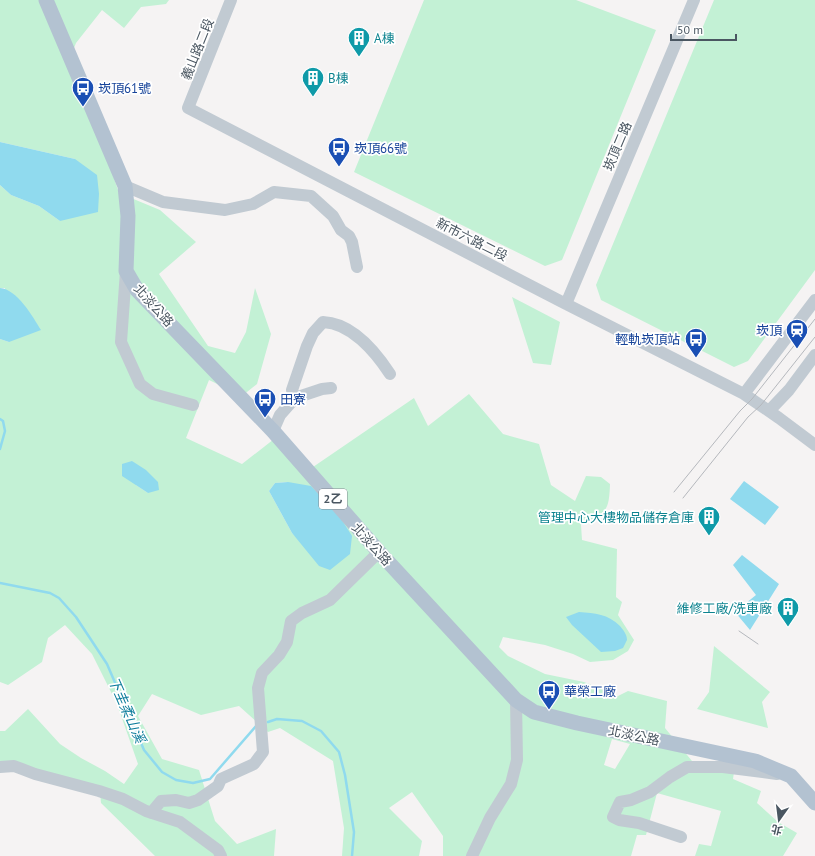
<svg xmlns="http://www.w3.org/2000/svg" width="815" height="856" font-family="'PT Sans','Noto Sans TC',sans-serif">
  <style>
    .green { fill: #c3f1d5; fill-rule: evenodd }
    .water { fill: #90daee }
    .lines { fill: none; stroke-linecap: round; stroke-linejoin: round }
    .stream { stroke: #90daee; stroke-width: 2.5 }
    .minor { stroke: #c1cad2; stroke-width: 12 }
    .major { stroke: #b3c2d1; stroke-width: 15 }
    .tram { stroke: #b5b8bd; stroke-width: 1 }
    .labels { text-anchor: middle; stroke-width: 3.5; stroke-linejoin: round; paint-order: stroke }
    .shield { fill: #fff; stroke: #808990; stroke-width: 1 }
    .shield-label { font-size: 12px; font-weight: bold; fill: #4a5661 }
    .culture-label { font-size: 13px; fill: #0d838f; stroke: #fff; text-anchor: start }
    .street-label { font-size: 13px; fill: #4a5661; stroke: #fff }
    .transit-label { font-size: 13px; fill: #164399; stroke: #fff; text-anchor: start }
    .water-label { font-size: 14px; font-style: italic; fill: #0c7c9b; stroke: #fff }
  </style>
  <rect width="100%" height="100%" fill="#f5f3f3"/>
  <!-- green -->
  <path class="green" d="M 0,0 L 169,0 L 166,4 L 141,7 L 124,28 L 102,10 L 76,43 L 68,63 L 92,114 L 119,193 L 160,210 L 196,242 L 159,274 L 208,346 L 235,353 L 246,332 L 255,288 L 271,334 L 257,384 L 242,396 L 209,380 L 186,438 L 242,464 L 283,432 L 313,467 L 414,398 L 428,426 L 469,394 L 503,434 L 539,444 L 551,485 L 575,501 L 586,476 L 601,477 L 610,484 C 609,513 606,512 581,525 L 582,540 L 617,549 L 616,597 L 622,602 L 618,615 L 634,640 L 628,651 L 613,660 L 590,662 L 573,654 L 545,645 L 503,637 L 499,647 L 508,656 L 545,674 L 584,682 L 618,696 L 628,691 L 667,701 L 665,728 L 692,761 L 734,772 L 733,779 L 761,791 L 757,803 L 778,822 L 797,833 L 783,856 L 695,856 L 699,844 L 711,846 L 721,811 L 657,793 L 646,835 L 637,835 L 631,856 L 443,856 L 443,836 L 412,792 L 389,808 L 422,841 L 419,856 L 342,856 L 344,828 L 333,761 L 280,728 L 268,732 L 239,706 L 201,715 L 152,694 L 138,716 L 162,759 L 199,770 L 215,821 L 237,844 L 276,829 L 274,856 L 155,856 L 101,803 L 100,792 L 0,766 L 0,731 L 5,731 L 28,709 L 60,744 L 81,758 L 105,771 L 124,784 L 138,764 L 117,704 L 92,654 L 65,625 L 48,638 L 42,662 L 8,685 L 0,682 L 0,339 L 9,342 L 5,288 L 0,288 L 0,185 L 11,195 L 39,206 L 60,221 L 75,159 L 0,142 ZM 132,461 L 148,493 L 136,485 ZM 288,482 L 304,545 L 292,533 L 269,491 L 275,483 ZM 612,739 L 630,744 L 615,769 L 604,765 Z
    M 424,0 L 576,0 L 656,30 L 562,260 L 545,266 L 354,172 Z
    M 714,0 L 815,0 L 815,270 L 748,361 L 734,367 L 601,300 L 596,285 Z
    M 512,297 L 560,322 L 551,365 L 533,363 Z
    M 714,646 L 770,692 L 762,702 L 768,728 L 697,709 L 709,692 Z"/>
  <!-- water -->
  <path class="water" d="M 0,142 L 75,159 L 97,175 L 99,194 L 98,212 L 60,221 L 39,206 L 11,195 L 0,185 Z
    M 0,288 C 17,289 33,317 41,330 L 9,342 L 0,339 Z
    M 132,461 L 146,470 L 158,482 L 159,490 L 148,493 L 122,476 L 122,464 Z
    M 744,481 L 779,507 L 765,525 L 730,499 Z
    M 288,482 L 311,486 L 340,517 L 352,536 L 350,554 L 330,570 L 319,566 L 292,533 L 269,491 L 275,483 Z
    M 742,555 L 779,584 L 750,630 L 735,612 L 756,595 L 733,565 Z
    M 579,612 C 595,613 608,614 620,626 C 623,630 627,634 627,640 C 626,642 624,646 623,648 L 615,651 L 601,652 L 572,625 L 566,617 Z"/>
  <g class="lines">
    <!-- stream -->
    <path class="stream" d="M 0,419 L 3,421 L 5,431 L 0,449
      M 0,583 L 50,593 L 59,598 L 76,617 L 107,664 L 144,750 L 162,772 L 176,780 L 193,783 L 210,779 L 256,726
      M 268,722 L 277,719 L 302,721 L 321,731 L 339,752 L 345,775 L 354,832 L 352,856"/>
    <!-- minor -->
    <path class="minor" d="M 231,0 L 188,108 L 566,304 L 744,394 L 779,418 L 815,445
      M 125,186 L 163,202 L 225,210 L 253,204 L 274,192 L 311,196 L 333,216 L 341,230 L 349,236 L 352,242 L 357,267
      M 126,271 L 121,342 L 140,384 L 153,394 L 193,405
      M 566,304 L 694,0
      M 744,394 L 815,300
      M 295,398 L 322,389 L 331,388
      M 769,411 L 789,390 L 815,355
      M 273,431 L 280,415 L 295,398 L 292,390 L 307,346 L 313,333 L 323,322 C 351,323 375,351 390,374
      M 0,767 L 14,766 L 35,774 L 99,791 L 123,799 L 146,811 L 180,822 L 218,850 L 221,856
      M 151,813 L 161,801 L 176,800 L 189,803 L 198,800 L 218,786 L 221,779 L 254,764 L 263,752 L 258,688 L 262,673 L 279,655 L 287,642 L 291,621 L 302,613 L 330,600 L 379,552
      M 681,837 L 639,823 L 619,820 L 613,817 L 620,802 L 631,800 L 650,792 L 670,777 L 687,767 L 723,767 L 777,774
      M 472,856 L 490,818 L 511,784 L 517,760 L 516,700"/>
    <!-- major -->
    <path class="major" d="M 46,0 L 125,186 L 128,216 L 126,271 L 137,290 L 273,431 L 379,552 L 516,700 L 534,712 L 577,723 L 755,761 L 791,776 L 815,803"/>
    <!-- tram -->
    <path class="tram" d="M 674,492 L 740,411 L 752,399 L 815,319
      M 683,498 L 748,417 L 761,405 L 815,337
      M 739,631 L 758,644"/>
  </g>
  <!-- icons -->
  <defs>
    <g id="building-pin" transform="scale(1.15)"><path d="M0 17L-7.5 6A9.5 9.5 0 1 1 7.5 6Z" fill="#0f9aa8" stroke="#fff"/><path d="M-4-6H4V6H1V3H-1V6H-4ZM-2.5-4.3h1.7v1.8h-1.7ZM.8-4.3h1.7v1.8H.8ZM-2.5-1h1.7V.8h-1.7ZM.8-1h1.7V.8H.8Z" fill="#fff"/></g>
    <g id="bus-pin" transform="scale(1.15)"><path d="M0 17L-7.5 6A9.5 9.5 0 1 1 7.5 6Z" fill="#1a4fb4" stroke="#fff"/><path d="M-5-6H5V4H4V6H2V4H-2V6H-4V4H-5ZM-3.5-4V0h7V-4ZM-3.5 1.2v1.5H-2V1.2ZM2 1.2v1.5H3.5V1.2Z" fill="#fff"/></g>
    <g id="station-pin" transform="scale(1.15)"><path d="M0 17L-7.5 6A9.5 9.5 0 1 1 7.5 6Z" fill="#1a4fb4" stroke="#fff"/><path d="M-3-6H3Q5-6 5-4V2Q5 4 3 4L4.5 6H3L1.5 4h-3L-3 6H-4.5L-3 4Q-5 4-5 2V-4Q-5-6-3-6ZM-3.5-4v3h7v-3ZM-3.5 1v1.5H-2V1ZM2 1v1.5H3.5V1Z" fill="#fff"/></g>
  </defs>
  <g fill-rule="evenodd">
    <use href="#building-pin" x="359" y="38"/>
    <use href="#building-pin" x="313" y="78"/>
    <use href="#bus-pin" x="83" y="88"/>
    <use href="#bus-pin" x="339" y="148"/>
    <use href="#station-pin" x="797" y="330"/>
    <use href="#bus-pin" x="696" y="339"/>
    <use href="#bus-pin" x="265" y="399"/>
    <use href="#building-pin" x="709" y="517"/>
    <use href="#building-pin" x="788" y="608"/>
    <use href="#bus-pin" x="549" y="691"/>
  </g>
  <g class="labels">
    <!-- shield labels -->
    <rect class="shield" x="319" y="489" width="28" height="20" rx="3"/>
    <g class="shield-label">
      <text x="333" y="503">2乙</text>
    </g>
    <!-- culture labels -->
    <g class="culture-label">
      <text x="374" y="43">A棟</text>
      <text x="328" y="83">B棟</text>
      <text x="694" y="522" text-anchor="end">管理中心大樓物品儲存倉庫</text>
      <text x="772" y="613" text-anchor="end">維修工廠/洗車廠</text>
    </g>
    <!-- street labels -->
    <g class="street-label">
      <text transform="translate(197 49) rotate(-68)" y="5">義山路二段</text>
      <text transform="translate(617 146) rotate(-67)" y="5">崁頂二路</text>
      <text transform="translate(472 239) rotate(27)" y="5">新市六路二段</text>
      <text transform="translate(154 305) rotate(48)" y="5">北淡公路</text>
      <text transform="translate(372 544) rotate(48)" y="5">北淡公路</text>
      <text transform="translate(634 735) rotate(12)" y="5">北淡公路</text>
    </g>
    <!-- transit labels -->
    <g class="transit-label">
      <text x="98" y="93">崁頂61號</text>
      <text x="354" y="153">崁頂66號</text>
      <text x="782" y="335" text-anchor="end">崁頂</text>
      <text x="680" y="344" text-anchor="end">輕軌崁頂站</text>
      <text x="280" y="404">田寮</text>
      <text x="564" y="696">華榮工廠</text>
    </g>
    <!-- water labels -->
    <g class="water-label">
      <text transform="translate(127 710) rotate(66)" y="5">下圭柔山溪</text>
    </g>
  </g>
  <!-- north arrow -->
  <g transform="translate(779 820) rotate(194)" stroke="#ffffff" stroke-width="3" paint-order="stroke">
  <path d="M0-3L7 15L0 10L-7 15Z" fill="#4a5661"/>
  <text y="-6" font-size="11" font-weight="bold" text-anchor="middle" fill="#4a5661">北</text>
  </g>
  <!-- scale -->
  <path d="M671 34v6h65v-6" fill="none" stroke="#4a5661" stroke-width="2"/>
  <text x="677" y="34" font-size="12" fill="#4a5661" stroke="#ffffff" stroke-width="3" paint-order="stroke">50 m</text>
</svg>
